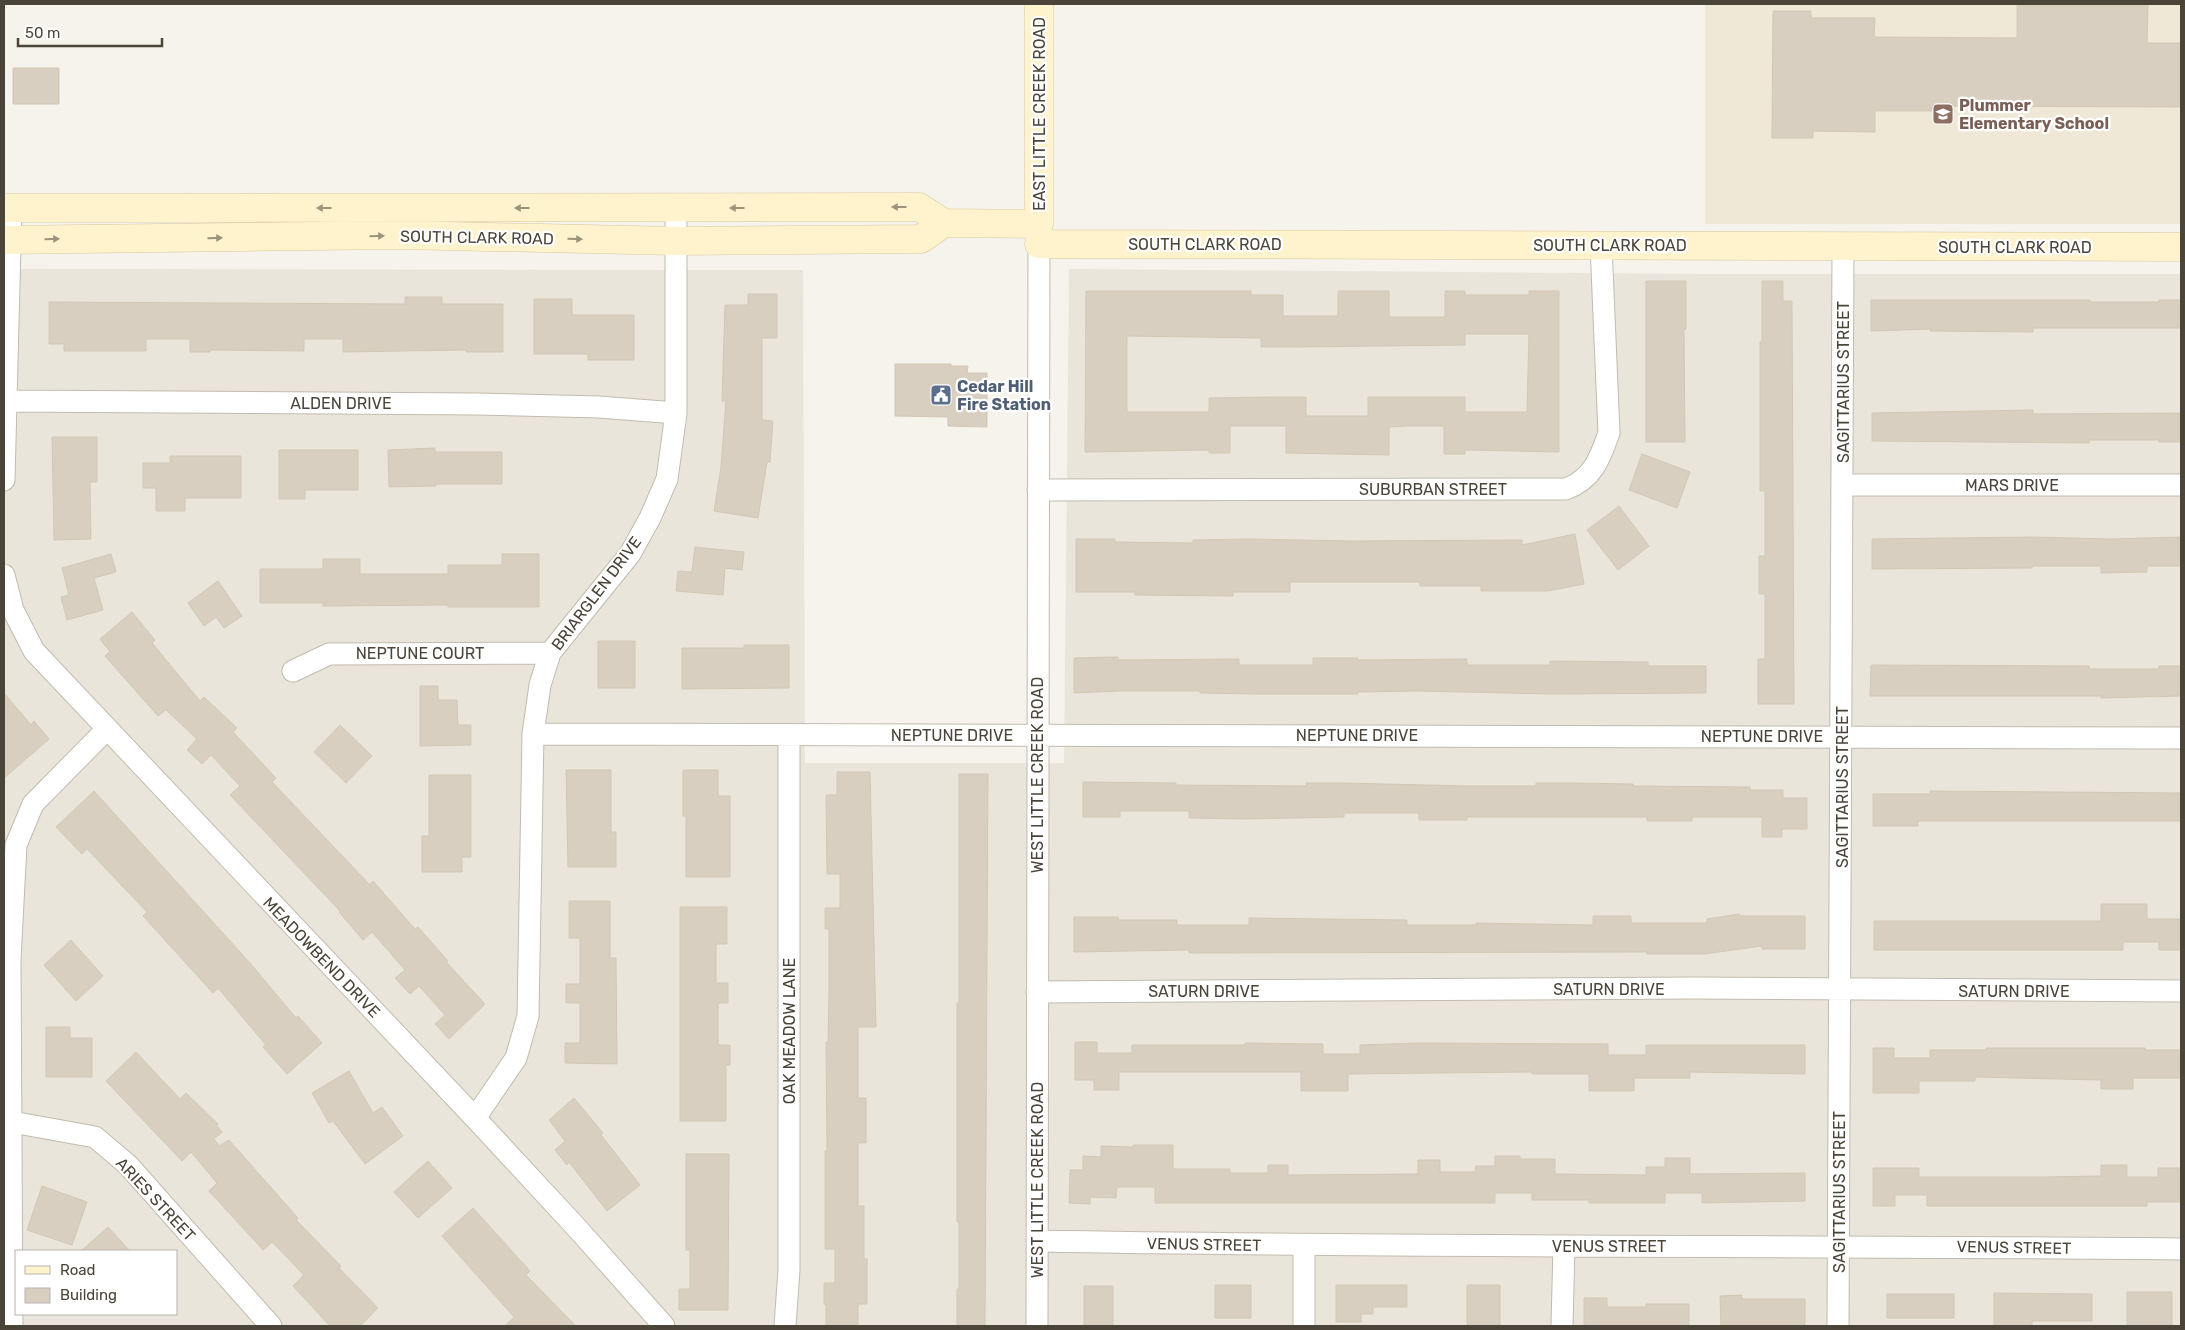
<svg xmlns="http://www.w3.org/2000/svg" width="2185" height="1330" font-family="Rubik,sans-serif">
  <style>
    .residential { fill: #eae5da; fill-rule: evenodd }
    .education { fill: #efe8d6 }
    .building { fill: #d8cfc1; stroke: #d3c7b4; fill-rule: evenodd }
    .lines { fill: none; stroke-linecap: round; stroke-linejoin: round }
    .street-casing { stroke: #c2bbae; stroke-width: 23 }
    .secondary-casing { stroke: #d6c79b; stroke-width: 29 }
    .street { stroke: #fff; stroke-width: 21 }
    .secondary { stroke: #fff3cd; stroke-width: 28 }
    .oneway { fill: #9c937c }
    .labels { text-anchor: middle; stroke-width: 4.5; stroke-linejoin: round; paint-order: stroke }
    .education-label { font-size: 16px; font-weight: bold; fill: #785e54; stroke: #fff; text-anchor: start }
    .street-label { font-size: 16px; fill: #4b4439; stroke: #fff }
    .service-label { font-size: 16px; font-weight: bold; fill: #4e5e75; stroke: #fff; text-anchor: start }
  </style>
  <rect width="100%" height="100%" fill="#f6f3ec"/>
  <!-- residential -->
  <path class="residential" d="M 4,269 L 803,270 L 805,763 L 1064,763 L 1069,269 L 1720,274 L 2181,274 L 2181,1326 L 4,1326 ZM 16,1251 L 176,1251 L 176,1314 L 16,1314 Z"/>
  <!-- education -->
  <path class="education" d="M 1705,4 L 2181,4 L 2181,224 L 1705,224 Z"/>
  <!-- building -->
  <path class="building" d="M 2017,4 L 2148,4 L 2147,43 L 2181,43 L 2181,107 L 1932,106 L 1932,111 L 1875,111 L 1875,132 L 1813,131 L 1813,138 L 1772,138 L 1773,11 L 1811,11 L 1811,18 L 1875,18 L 1874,37 L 2017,38 Z
    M 13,68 L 59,68 L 59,104 L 13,104 Z
    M 1646,281 L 1686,281 L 1686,329 L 1684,329 L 1685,442 L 1646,442 Z
    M 1762,281 L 1783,281 L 1783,301 L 1792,301 L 1794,704 L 1758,704 L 1758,659 L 1765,659 L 1765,594 L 1759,594 L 1759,556 L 1765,556 L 1765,491 L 1760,491 L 1760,342 L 1762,342 Z
    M 1086,291 L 1251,291 L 1251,295 L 1283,295 L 1283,316 L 1338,316 L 1338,291 L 1389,291 L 1389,317 L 1445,317 L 1445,291 L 1465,291 L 1465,295 L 1529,295 L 1529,291 L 1559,291 L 1559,452 L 1465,450 L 1465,454 L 1444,454 L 1444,426 L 1405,426 L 1389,427 L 1389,455 L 1286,453 L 1286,426 L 1230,426 L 1230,453 L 1209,453 L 1209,450 L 1085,452 ZM 1465,334 L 1529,334 L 1527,412 L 1465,412 L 1465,397 L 1368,397 L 1368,416 L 1306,416 L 1306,397 L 1269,397 L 1209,398 L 1209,412 L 1127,412 L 1127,336 L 1261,338 L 1261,347 L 1299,347 L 1465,345 Z
    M 748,294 L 777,294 L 777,338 L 762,338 L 762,420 L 773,421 L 770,462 L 767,462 L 758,518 L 714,511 L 721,467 L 726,401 L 722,401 L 725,305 L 748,305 Z
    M 405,297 L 442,297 L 442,304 L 503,304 L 503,352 L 466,352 L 466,350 L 343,352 L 343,339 L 304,339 L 304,351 L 210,350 L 210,352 L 190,352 L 190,339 L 146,339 L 146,351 L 64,351 L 64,344 L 49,344 L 49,302 L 405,304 Z
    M 534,299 L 572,299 L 572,315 L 634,315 L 634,360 L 588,360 L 588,354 L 534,354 Z
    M 1871,300 L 2090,300 L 2090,302 L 2159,302 L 2159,300 L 2181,300 L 2181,328 L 2033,328 L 2033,332 L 1930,331 L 1930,329 L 1871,331 Z
    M 895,364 L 951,364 L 951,366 L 968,366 L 967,373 L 987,373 L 987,427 L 948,426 L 948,417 L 895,416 Z
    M 2033,410 L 2033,414 L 2181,413 L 2181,442 L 2159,442 L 2159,440 L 2089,440 L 2089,443 L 1872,441 L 1872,413 Z
    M 52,437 L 97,437 L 97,482 L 90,482 L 91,539 L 54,540 Z
    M 435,448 L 435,452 L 502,452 L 502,484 L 436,484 L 436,486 L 389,487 L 388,450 Z
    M 279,450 L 358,450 L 358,490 L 305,490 L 305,499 L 279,499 Z
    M 1642,454 L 1690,472 L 1677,508 L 1629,490 Z
    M 170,456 L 241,456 L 241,498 L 185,498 L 185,511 L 156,511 L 156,488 L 143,488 L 143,463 L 170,463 Z
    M 1619,506 L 1649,546 L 1618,570 L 1587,530 Z
    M 1575,534 L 1584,584 L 1548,591 L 1481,591 L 1481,586 L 1420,586 L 1420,582 L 1290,582 L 1290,592 L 1233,592 L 1233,596 L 1135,595 L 1135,592 L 1076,592 L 1076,539 L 1115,539 L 1115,542 L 1193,543 L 1193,540 L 1250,539 L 1352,541 L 1522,540 L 1522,545 Z
    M 2032,537 L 2111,539 L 2181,537 L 2181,566 L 2147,566 L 2147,572 L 2101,573 L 2101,566 L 2032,566 L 2032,568 L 1872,569 L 1872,539 Z
    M 695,547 L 744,552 L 742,570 L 725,568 L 723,595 L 676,591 L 678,571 L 692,572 Z
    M 111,554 L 116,572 L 94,578 L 103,610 L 67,620 L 61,597 L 69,595 L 62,568 Z
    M 502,554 L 539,554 L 539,607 L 448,607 L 448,605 L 323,606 L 323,603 L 260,603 L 260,569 L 323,569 L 323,559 L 360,559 L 360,574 L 448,574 L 448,565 L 502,565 Z
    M 218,581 L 242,616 L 224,628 L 216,617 L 204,626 L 188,603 Z
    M 132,612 L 155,640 L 152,643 L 200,701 L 204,697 L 237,728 L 233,732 L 276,778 L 272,782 L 370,885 L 373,881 L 415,929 L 418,927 L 448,961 L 446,962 L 485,1004 L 449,1039 L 435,1024 L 445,1015 L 419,986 L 410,994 L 395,978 L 405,970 L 372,932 L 363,940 L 339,912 L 340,911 L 230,795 L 240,786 L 211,755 L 202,764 L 187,750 L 197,739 L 166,710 L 158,716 L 105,656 L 110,652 L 100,639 Z
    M 598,641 L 635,641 L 635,688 L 598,688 Z
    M 744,645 L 789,645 L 789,688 L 682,689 L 682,648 L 744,648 Z
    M 1118,657 L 1118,660 L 1239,659 L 1239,665 L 1313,665 L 1313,658 L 1358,658 L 1358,660 L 1467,659 L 1467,665 L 1550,665 L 1550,661 L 1648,662 L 1648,666 L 1706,666 L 1706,693 L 1550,694 L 1417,691 L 1358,692 L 1358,694 L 1256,694 L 1200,693 L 1200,691 L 1119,691 L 1074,693 L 1074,658 Z
    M 1871,665 L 2089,666 L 2089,669 L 2159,669 L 2159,666 L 2181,666 L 2181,696 L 2101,698 L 2101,696 L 1870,696 Z
    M 420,686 L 438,686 L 438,700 L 457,700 L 458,725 L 471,725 L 471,745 L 420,746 Z
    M 4,693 L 31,725 L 34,721 L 49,739 L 4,778 Z
    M 340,725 L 372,756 L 346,783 L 314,752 Z
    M 566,770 L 611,770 L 611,832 L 616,832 L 616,867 L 568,867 Z
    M 683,770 L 718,770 L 718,796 L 730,796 L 730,877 L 686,877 L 686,816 L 683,816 Z
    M 837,772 L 870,772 L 876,1027 L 858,1027 L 858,1098 L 866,1098 L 866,1143 L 858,1143 L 858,1206 L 864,1206 L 864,1259 L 867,1259 L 867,1304 L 858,1304 L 858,1326 L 826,1326 L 826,1304 L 824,1304 L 824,1283 L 835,1283 L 835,1249 L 825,1249 L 825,1151 L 827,1151 L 826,1042 L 828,1042 L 829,991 L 829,929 L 825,929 L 825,908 L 840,908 L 840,874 L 827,874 L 826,795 L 837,795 Z
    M 959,774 L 988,774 L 985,1326 L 957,1326 L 957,1289 L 959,1289 L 959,1222 L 957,1222 L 957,1003 L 959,1003 Z
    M 429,775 L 471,775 L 471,857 L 462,857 L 462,872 L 422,872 L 422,836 L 429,836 Z
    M 1083,782 L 1176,783 L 1176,785 L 1306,786 L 1306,783 L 1344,783 L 1467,786 L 1536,786 L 1536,783 L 1573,783 L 1633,784 L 1633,786 L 1750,787 L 1750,790 L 1783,790 L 1783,798 L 1807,798 L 1807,829 L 1782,829 L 1782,837 L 1762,837 L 1762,817 L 1692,817 L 1692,821 L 1647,821 L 1647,817 L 1467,817 L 1467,820 L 1419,820 L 1419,813 L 1344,813 L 1344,817 L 1245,819 L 1189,818 L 1189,811 L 1120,811 L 1120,817 L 1083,817 Z
    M 94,791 L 250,963 L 296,1018 L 298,1016 L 322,1043 L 287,1074 L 263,1047 L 266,1045 L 218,988 L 213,993 L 143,916 L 147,912 L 87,849 L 82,854 L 56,827 Z
    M 1930,791 L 2181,793 L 2181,821 L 1918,821 L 1918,826 L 1873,826 L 1873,794 L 1930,794 Z
    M 569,901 L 610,901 L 610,958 L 616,958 L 617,1064 L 565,1063 L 565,1043 L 580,1043 L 580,1003 L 566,1003 L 566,984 L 580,984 L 580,938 L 569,938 Z
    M 2101,904 L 2147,904 L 2147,919 L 2181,919 L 2181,950 L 2159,950 L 2159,942 L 2123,942 L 2123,950 L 1874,950 L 1874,921 L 2101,921 Z
    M 680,907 L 727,907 L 727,944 L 716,944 L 716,983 L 728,983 L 728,1003 L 718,1003 L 718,1045 L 730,1045 L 730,1065 L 726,1065 L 726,1121 L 680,1121 Z
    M 1739,914 L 1740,916 L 1805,916 L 1805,949 L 1762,949 L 1762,946 L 1704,954 L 1647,954 L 1647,952 L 1189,953 L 1189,950 L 1074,952 L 1074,917 L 1118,917 L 1118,920 L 1177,920 L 1177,925 L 1249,925 L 1249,918 L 1407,920 L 1407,925 L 1476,925 L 1476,923 L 1593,925 L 1593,916 L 1631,916 L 1631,923 L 1707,923 L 1707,919 Z
    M 71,940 L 103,976 L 76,1001 L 44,965 Z
    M 46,1027 L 70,1027 L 70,1038 L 92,1038 L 92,1077 L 46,1077 Z
    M 1075,1042 L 1097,1042 L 1097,1053 L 1132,1053 L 1132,1045 L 1245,1045 L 1245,1043 L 1323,1044 L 1323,1054 L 1360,1054 L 1360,1045 L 1418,1043 L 1608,1044 L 1608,1055 L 1646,1055 L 1646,1045 L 1805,1045 L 1805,1074 L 1690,1072 L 1690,1078 L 1634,1078 L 1634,1091 L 1589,1091 L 1589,1074 L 1532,1074 L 1532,1072 L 1348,1074 L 1348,1091 L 1301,1091 L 1301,1072 L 1119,1072 L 1119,1090 L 1094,1090 L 1094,1080 L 1075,1080 Z
    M 1873,1048 L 1894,1048 L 1894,1058 L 1930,1058 L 1930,1050 L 1986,1050 L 1986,1048 L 2145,1048 L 2145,1050 L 2181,1050 L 2181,1078 L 2133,1078 L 2133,1089 L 2101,1089 L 2101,1080 L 1975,1077 L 1975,1081 L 1919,1081 L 1919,1093 L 1873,1093 Z
    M 136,1052 L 180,1099 L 186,1093 L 218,1124 L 217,1126 L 222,1132 L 214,1139 L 219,1146 L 229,1140 L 298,1218 L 296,1220 L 341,1266 L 339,1268 L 378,1308 L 360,1326 L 330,1326 L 293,1286 L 304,1275 L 272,1242 L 263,1250 L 209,1191 L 217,1183 L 191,1152 L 182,1161 L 106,1081 Z
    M 349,1071 L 373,1113 L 382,1107 L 403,1136 L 365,1164 L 333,1121 L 329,1123 L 312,1093 Z
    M 574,1098 L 603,1133 L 601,1135 L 640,1185 L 607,1211 L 569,1162 L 567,1165 L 555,1150 L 565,1141 L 549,1120 Z
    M 1133,1145 L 1173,1145 L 1173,1169 L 1230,1169 L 1230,1173 L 1268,1173 L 1268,1165 L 1288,1165 L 1288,1175 L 1418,1174 L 1418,1160 L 1440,1160 L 1440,1172 L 1475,1172 L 1476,1166 L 1495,1166 L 1495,1156 L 1520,1156 L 1520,1159 L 1555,1159 L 1555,1174 L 1646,1175 L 1646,1167 L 1665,1167 L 1665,1158 L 1690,1158 L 1690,1174 L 1805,1173 L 1805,1201 L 1702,1203 L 1702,1193 L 1665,1193 L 1665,1203 L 1589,1203 L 1589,1200 L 1532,1200 L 1532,1193 L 1495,1193 L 1495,1203 L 1155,1203 L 1155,1187 L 1117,1187 L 1116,1198 L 1090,1197 L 1090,1204 L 1069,1203 L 1070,1170 L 1083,1170 L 1083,1156 L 1101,1157 L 1101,1146 L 1133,1147 Z
    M 686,1154 L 729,1154 L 728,1310 L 679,1310 L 679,1289 L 690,1289 L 690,1250 L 686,1250 Z
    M 428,1161 L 452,1188 L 418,1218 L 394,1192 Z
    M 2101,1165 L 2127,1165 L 2127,1177 L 2158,1177 L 2158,1168 L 2181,1168 L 2181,1202 L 2147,1202 L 2147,1206 L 1927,1206 L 1927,1195 L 1895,1195 L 1895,1206 L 1873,1206 L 1873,1168 L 1919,1168 L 1919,1177 L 2044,1177 L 2101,1176 Z
    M 42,1186 L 87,1202 L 72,1245 L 27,1230 Z
    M 473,1208 L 530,1271 L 526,1275 L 576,1326 L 505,1326 L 514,1317 L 442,1236 Z
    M 108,1227 L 130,1251 L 81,1251 Z
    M 1215,1285 L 1251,1285 L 1251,1318 L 1215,1318 Z
    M 1336,1285 L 1407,1285 L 1407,1307 L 1373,1307 L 1373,1314 L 1361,1314 L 1361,1322 L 1336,1322 Z
    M 1467,1285 L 1500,1285 L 1500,1326 L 1467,1326 Z
    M 1084,1286 L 1113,1286 L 1113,1326 L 1084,1326 Z
    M 2127,1292 L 2172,1292 L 2172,1326 L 2127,1326 Z
    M 1994,1293 L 2092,1294 L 2092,1321 L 2032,1321 L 2032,1326 L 1994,1326 Z
    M 1887,1294 L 1954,1294 L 1954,1318 L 1887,1318 Z
    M 1742,1295 L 1742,1299 L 1805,1299 L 1805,1326 L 1721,1326 L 1720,1296 Z
    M 1584,1298 L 1607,1298 L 1607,1307 L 1646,1307 L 1646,1304 L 1689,1304 L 1689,1326 L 1584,1326 Z"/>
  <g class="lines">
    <!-- street casing -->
    <g class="street-casing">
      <path id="street" d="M 6,401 L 477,404 L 599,407 L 676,413
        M 4,480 L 11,208
        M 1843,485 L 2181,485
        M 1038,490 L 1566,489 C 1593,479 1600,458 1609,433 L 1601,245
        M 4,575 L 13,610 L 34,651 L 475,1118 L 576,1227 L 664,1326
        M 293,671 L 329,654 L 550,653
        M 533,734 L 2181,738
        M 1037,992 L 1695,988 L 2181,991
        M 475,1118 L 516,1058 L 528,1016 L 533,734 L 540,685 L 550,653 L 630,554 L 650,518 L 667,479 L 676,413 L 676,208
        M 12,1122 L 95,1137 L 128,1165 L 271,1326
        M 1037,1241 C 1419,1248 1800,1245 2181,1249
        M 12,1326 L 10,960 L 16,845 L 33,804 L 106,730
        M 785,1326 L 789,1270 L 789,735
        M 1037,1326 L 1039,229
        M 1304,1326 L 1304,1246
        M 1562,1326 L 1564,1246
        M 1838,1326 L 1843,247"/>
    </g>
    <!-- secondary casing -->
    <g class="secondary-casing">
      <path id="secondary" d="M 4,208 L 919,207 L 944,223 L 1039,224 L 1039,4
        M 4,240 L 399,235 L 676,241 L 921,239 L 944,223
        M 1039,244 L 2181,247"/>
    </g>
    <!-- street -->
    <use href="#street" class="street"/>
    <!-- secondary -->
    <use href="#secondary" class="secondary"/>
  </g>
  <!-- one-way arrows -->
  <defs><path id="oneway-solid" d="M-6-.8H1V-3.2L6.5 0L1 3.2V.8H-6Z" transform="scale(1.25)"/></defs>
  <g class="oneway">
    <use href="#oneway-solid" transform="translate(899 207) rotate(180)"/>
    <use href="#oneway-solid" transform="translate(324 208) rotate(180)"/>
    <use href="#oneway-solid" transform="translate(522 208) rotate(180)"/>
    <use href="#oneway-solid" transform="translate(737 208) rotate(180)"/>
    <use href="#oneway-solid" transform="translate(377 236) rotate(-1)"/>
    <use href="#oneway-solid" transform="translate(215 238) rotate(-1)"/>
    <use href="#oneway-solid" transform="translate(52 239) rotate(-1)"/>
    <use href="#oneway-solid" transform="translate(575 239) rotate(1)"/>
  </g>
  <!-- icons -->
  <defs>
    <g id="school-square" transform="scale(1.125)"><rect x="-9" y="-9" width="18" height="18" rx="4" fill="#8d6e63" stroke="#fff"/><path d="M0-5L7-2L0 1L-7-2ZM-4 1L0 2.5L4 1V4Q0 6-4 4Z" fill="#fff"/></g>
    <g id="civic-square" transform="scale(1.125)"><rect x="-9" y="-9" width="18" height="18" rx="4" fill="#5c6f8a" stroke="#fff"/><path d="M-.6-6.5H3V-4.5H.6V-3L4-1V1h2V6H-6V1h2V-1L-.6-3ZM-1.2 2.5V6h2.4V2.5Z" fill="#fff"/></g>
  </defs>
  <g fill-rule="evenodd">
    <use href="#school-square" x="1943" y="114"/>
    <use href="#civic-square" x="941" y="395"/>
  </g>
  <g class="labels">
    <!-- education labels -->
    <g class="education-label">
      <text x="1959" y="111">Plummer<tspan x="1959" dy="18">Elementary School</tspan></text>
    </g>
    <!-- street labels -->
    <g class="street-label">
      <text transform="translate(1039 114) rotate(-90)" y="6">EAST LITTLE CREEK ROAD</text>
      <text transform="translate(477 237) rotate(1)" y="6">SOUTH CLARK ROAD</text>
      <text x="1205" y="250">SOUTH CLARK ROAD</text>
      <text x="1610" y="251">SOUTH CLARK ROAD</text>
      <text x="2015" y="253">SOUTH CLARK ROAD</text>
      <text transform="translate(1843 382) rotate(-90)" y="6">SAGITTARIUS STREET</text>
      <text x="341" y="409">ALDEN DRIVE</text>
      <text x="2012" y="491">MARS DRIVE</text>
      <text x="1433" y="495">SUBURBAN STREET</text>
      <text transform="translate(596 593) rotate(-53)" y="6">BRIARGLEN DRIVE</text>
      <text x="420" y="659">NEPTUNE COURT</text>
      <text x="952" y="741">NEPTUNE DRIVE</text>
      <text x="1357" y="741">NEPTUNE DRIVE</text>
      <text x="1762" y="742">NEPTUNE DRIVE</text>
      <text transform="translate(1037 775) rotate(-90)" y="6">WEST LITTLE CREEK ROAD</text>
      <text transform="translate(1842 787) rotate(-90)" y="6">SAGITTARIUS STREET</text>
      <text transform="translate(322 957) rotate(46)" y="6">MEADOWBEND DRIVE</text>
      <text x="1609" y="995">SATURN DRIVE</text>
      <text x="1204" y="997">SATURN DRIVE</text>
      <text x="2014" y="997">SATURN DRIVE</text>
      <text transform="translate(789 1031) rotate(-90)" y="6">OAK MEADOW LANE</text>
      <text transform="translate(1037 1180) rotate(-90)" y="6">WEST LITTLE CREEK ROAD</text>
      <text transform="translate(1839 1192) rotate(-90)" y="6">SAGITTARIUS STREET</text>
      <text transform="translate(156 1199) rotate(47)" y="6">ARIES STREET</text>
      <text transform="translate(1204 1244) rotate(1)" y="6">VENUS STREET</text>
      <text x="1609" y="1252">VENUS STREET</text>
      <text transform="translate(2014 1247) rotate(1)" y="6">VENUS STREET</text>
    </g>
    <!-- service labels -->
    <g class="service-label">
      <text x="957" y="392">Cedar Hill<tspan x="957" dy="18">Fire Station</tspan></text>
    </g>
  </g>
  <!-- border -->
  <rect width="2185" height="1330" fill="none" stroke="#4b4439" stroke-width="10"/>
  <!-- legend -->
  <rect x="15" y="1250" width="162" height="65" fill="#ffffff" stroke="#b7b4b0"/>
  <rect x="25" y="1266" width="25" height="8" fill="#fff3cd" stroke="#b7b4b0"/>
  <text x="60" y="1275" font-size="15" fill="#4b4439">Road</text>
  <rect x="25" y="1288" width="25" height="15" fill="#d8cfc1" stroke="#b7b4b0"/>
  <text x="60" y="1300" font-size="15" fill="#4b4439">Building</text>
  <!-- scale -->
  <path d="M18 38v8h144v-8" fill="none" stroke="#4b4439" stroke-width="2.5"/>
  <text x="25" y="38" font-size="15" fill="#4b4439" stroke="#ffffff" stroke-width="4" paint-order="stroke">50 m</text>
</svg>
